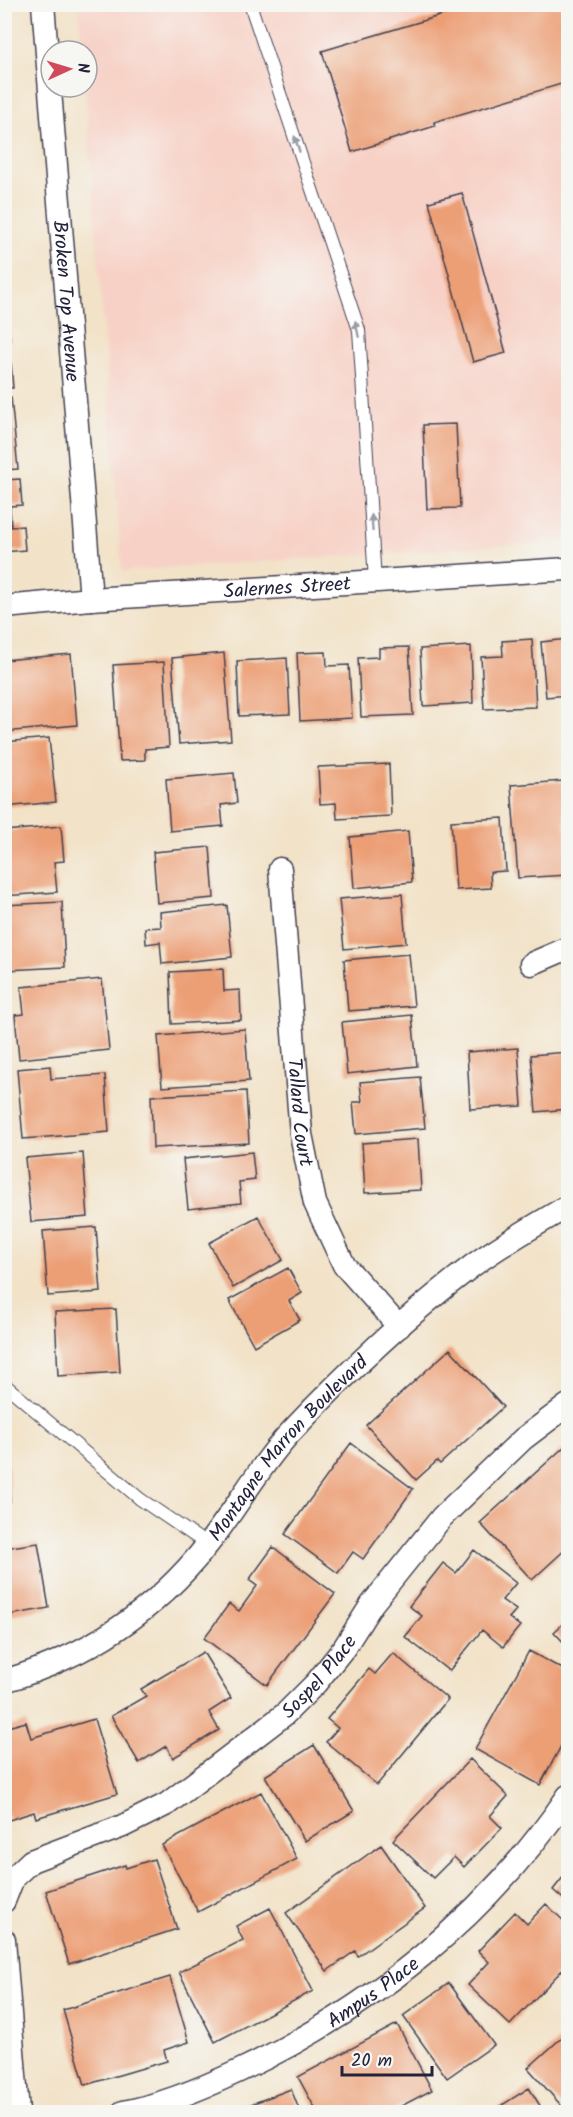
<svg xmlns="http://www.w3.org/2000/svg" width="573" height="2117" font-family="Kalam,sans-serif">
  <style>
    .built { fill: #f7d1c6 }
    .building { fill: #ec9e74 }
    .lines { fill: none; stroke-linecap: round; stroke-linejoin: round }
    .lane-casing { stroke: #413f50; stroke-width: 14 }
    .street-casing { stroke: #413f50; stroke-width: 25 }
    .lane { stroke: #fff; stroke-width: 12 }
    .street { stroke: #fff; stroke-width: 22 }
    .oneway { fill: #9c9ca7 }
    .labels { text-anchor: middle; stroke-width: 4.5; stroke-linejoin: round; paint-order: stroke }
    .street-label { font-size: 20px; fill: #22223b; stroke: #f6f6f2 }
  </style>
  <rect width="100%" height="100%" fill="#f6f6f2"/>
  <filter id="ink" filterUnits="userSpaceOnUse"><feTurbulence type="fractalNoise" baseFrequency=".0167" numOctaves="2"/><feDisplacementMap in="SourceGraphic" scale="12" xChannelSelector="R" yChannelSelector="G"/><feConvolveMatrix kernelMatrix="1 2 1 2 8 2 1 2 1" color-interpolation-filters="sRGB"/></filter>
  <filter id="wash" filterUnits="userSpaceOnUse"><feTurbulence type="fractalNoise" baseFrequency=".008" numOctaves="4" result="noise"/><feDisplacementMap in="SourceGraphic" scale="24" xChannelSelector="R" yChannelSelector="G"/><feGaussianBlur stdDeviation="1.35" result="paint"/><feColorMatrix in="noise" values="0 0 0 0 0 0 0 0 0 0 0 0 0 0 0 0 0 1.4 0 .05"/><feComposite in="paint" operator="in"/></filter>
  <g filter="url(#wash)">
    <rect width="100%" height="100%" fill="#f2e2c7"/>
    <!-- built -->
    <path class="built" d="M 78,5 L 568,5 L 568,541 L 122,571 L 85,87 L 87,87 L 87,51 L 82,51 Z"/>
    <g id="blocks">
      <!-- building -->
      <path class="building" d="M 462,4 L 568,4 L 568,82 L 434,122 L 435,126 L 352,152 L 322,51 L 469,7 Z
        M 462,193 L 506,353 L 473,362 L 429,202 Z
        M 4,317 L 8,317 L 10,342 L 4,342 Z
        M 4,363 L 11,363 L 13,388 L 4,388 Z
        M 4,397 L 11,397 L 18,469 L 4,470 Z
        M 456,424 L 460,508 L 427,509 L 423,425 Z
        M 20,479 L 22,505 L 10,506 L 11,527 L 23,526 L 25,550 L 4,552 L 4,480 Z
        M 532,639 L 536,707 L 484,709 L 481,657 L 503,656 L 502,641 Z
        M 568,639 L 568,695 L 546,697 L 541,642 Z
        M 471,646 L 473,703 L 423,706 L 420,649 Z
        M 409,647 L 413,715 L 361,717 L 358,658 L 379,657 L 379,648 Z
        M 326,652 L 327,666 L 349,665 L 352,718 L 300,721 L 297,653 Z
        M 224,653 L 231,740 L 179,744 L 172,658 Z
        M 71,654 L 77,725 L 4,732 L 4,660 Z
        M 287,658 L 290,714 L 239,716 L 237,661 Z
        M 164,662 L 169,747 L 145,749 L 145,760 L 120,761 L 113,665 Z
        M 49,738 L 56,802 L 4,807 L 4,742 Z
        M 389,764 L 391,816 L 337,819 L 336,803 L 320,804 L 318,767 Z
        M 234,773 L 237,803 L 221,805 L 223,826 L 170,831 L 166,779 Z
        M 563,781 L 568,875 L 518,878 L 511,785 Z
        M 503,818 L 506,871 L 490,872 L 491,888 L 456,890 L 451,821 Z
        M 61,826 L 64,861 L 54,862 L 57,892 L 4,896 L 4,831 Z
        M 408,831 L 412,882 L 354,888 L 350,837 Z
        M 210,847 L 214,898 L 157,903 L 153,852 Z
        M 402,894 L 406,943 L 344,949 L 339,899 Z
        M 62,902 L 65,967 L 7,970 L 4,905 Z
        M 227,905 L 232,957 L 162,964 L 160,942 L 146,944 L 145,928 L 161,927 L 160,912 Z
        M 409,954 L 414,1006 L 348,1011 L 344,960 Z
        M 223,969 L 224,991 L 240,990 L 241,1020 L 172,1024 L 170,972 Z
        M 102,979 L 109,1050 L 19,1059 L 15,1015 L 24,1014 L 21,987 Z
        M 412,1015 L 417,1066 L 347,1074 L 342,1022 Z
        M 245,1029 L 249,1081 L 162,1087 L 158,1036 Z
        M 518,1048 L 522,1106 L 470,1109 L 467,1052 Z
        M 568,1052 L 568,1109 L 536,1112 L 531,1055 Z
        M 50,1066 L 51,1079 L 105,1075 L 109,1132 L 23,1139 L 17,1069 Z
        M 420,1077 L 425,1128 L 356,1134 L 353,1102 L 362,1102 L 360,1082 Z
        M 246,1091 L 249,1143 L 153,1148 L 151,1096 Z
        M 418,1139 L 421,1190 L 365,1193 L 362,1143 Z
        M 252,1152 L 255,1180 L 239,1182 L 241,1203 L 188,1209 L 183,1159 Z
        M 83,1153 L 88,1217 L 31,1222 L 25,1158 Z
        M 258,1216 L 283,1260 L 233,1288 L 209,1243 Z
        M 96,1227 L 101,1292 L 48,1296 L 43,1231 Z
        M 288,1268 L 302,1293 L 289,1301 L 300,1320 L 254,1346 L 229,1300 Z
        M 116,1309 L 120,1372 L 58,1376 L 55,1312 Z
        M 450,1349 L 503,1407 L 440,1464 L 437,1461 L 416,1480 L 366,1425 Z
        M 6,1434 L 10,1502 L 4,1502 L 4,1435 Z
        M 351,1443 L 413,1489 L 363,1559 L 353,1552 L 338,1573 L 285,1534 Z
        M 564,1447 L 568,1452 L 568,1547 L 532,1580 L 480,1523 Z
        M 38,1543 L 49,1608 L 4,1616 L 4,1548 Z
        M 273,1547 L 335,1594 L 267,1685 L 204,1638 L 229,1604 L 239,1611 L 257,1586 L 249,1580 Z
        M 474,1550 L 516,1583 L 502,1600 L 516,1610 L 509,1618 L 520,1626 L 503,1647 L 482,1630 L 449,1671 L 405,1637 L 422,1616 L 409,1606 L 443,1563 L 456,1573 Z
        M 568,1619 L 568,1647 L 554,1632 Z
        M 529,1651 L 568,1672 L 568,1733 L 540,1785 L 475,1749 Z
        M 203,1652 L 231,1698 L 209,1712 L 219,1730 L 173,1758 L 166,1746 L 139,1763 L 111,1716 L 146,1696 L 141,1689 Z
        M 393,1653 L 448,1699 L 377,1785 L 326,1742 L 338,1728 L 327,1719 L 369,1669 L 375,1674 Z
        M 94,1719 L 117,1794 L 36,1818 L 34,1812 L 9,1820 L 4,1805 L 4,1728 L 26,1722 L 31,1738 Z
        M 314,1745 L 354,1811 L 305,1841 L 265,1776 Z
        M 470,1759 L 508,1796 L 490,1816 L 502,1828 L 464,1867 L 454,1857 L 433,1878 L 393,1840 Z
        M 261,1792 L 297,1859 L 198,1912 L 162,1845 Z
        M 381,1845 L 425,1908 L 358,1956 L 355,1951 L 327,1971 L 286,1913 Z
        M 154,1859 L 177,1929 L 69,1964 L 46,1891 L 125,1865 L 126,1868 Z
        M 568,1871 L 568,1903 L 553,1890 Z
        M 546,1904 L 568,1925 L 568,1964 L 510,2025 L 468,1985 L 489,1962 L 478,1951 L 515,1912 L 527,1924 Z
        M 270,1908 L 313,1991 L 215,2042 L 179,1972 L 243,1940 L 236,1926 Z
        M 170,1977 L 189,2042 L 164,2050 L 167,2061 L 85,2085 L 63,2010 Z
        M 449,1983 L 494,2045 L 447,2078 L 403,2016 Z
        M 397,2024 L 432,2090 L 390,2112 L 317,2112 L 298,2077 Z
        M 568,2032 L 568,2112 L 567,2112 L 528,2068 Z
        M 529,2088 L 544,2112 L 491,2112 Z
        M 291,2089 L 300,2112 L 230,2112 Z"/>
    </g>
  </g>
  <g filter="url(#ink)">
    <use href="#blocks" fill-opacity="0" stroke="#413f50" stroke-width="1.5"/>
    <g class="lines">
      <!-- lane casing -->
      <g class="lane-casing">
        <path id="lane" d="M 250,4 L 359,330 L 375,581
          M 4,1384 L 140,1499 L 208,1545"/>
      </g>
      <!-- street casing -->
      <g class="street-casing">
        <g id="street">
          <path id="s1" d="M 43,4 L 91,599"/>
          <path id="s2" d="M 4,607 L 91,599 L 568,569"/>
          <path id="s3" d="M 280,869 L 301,1134 L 315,1203 L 344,1265 L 399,1327"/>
          <path d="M 531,964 L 568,948"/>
          <path id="s4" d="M 4,1681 C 86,1657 155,1612 208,1544 C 236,1509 258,1468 288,1435 C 345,1374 406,1316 472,1266 C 502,1244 536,1225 568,1206"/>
          <path id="s5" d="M 4,1901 L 13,1878 L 31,1861 L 123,1826 L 167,1804 L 285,1714 L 316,1683 L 344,1648 L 372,1604 L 442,1517 L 523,1439 L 568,1405"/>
          <path d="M 4,1940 L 18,2112"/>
          <path id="s6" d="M 123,2112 C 163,2105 203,2088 239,2071 C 371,2009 486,1917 568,1796"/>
        </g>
      </g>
      <!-- lane -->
      <use href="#lane" class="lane"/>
      <!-- street -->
      <use href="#street" class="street"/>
    </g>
    <!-- one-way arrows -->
    <defs><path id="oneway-solid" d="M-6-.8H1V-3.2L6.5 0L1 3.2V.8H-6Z" transform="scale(1.5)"/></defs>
    <g class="oneway">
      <use href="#oneway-solid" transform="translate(297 144) rotate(-108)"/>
      <use href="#oneway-solid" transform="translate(357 329) rotate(-102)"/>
      <use href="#oneway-solid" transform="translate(372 523) rotate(-94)"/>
    </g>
  </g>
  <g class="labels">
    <!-- street labels -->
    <g class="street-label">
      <text dy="7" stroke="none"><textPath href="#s1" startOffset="298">Broken Top Avenue</textPath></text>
      <text dy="7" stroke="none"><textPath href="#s2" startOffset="284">Salernes Street</textPath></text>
      <text dy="7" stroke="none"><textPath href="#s3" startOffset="244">Tallard Court</textPath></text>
      <text dy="7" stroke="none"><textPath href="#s4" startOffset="375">Montagne Marron Boulevard</textPath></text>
      <text dy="7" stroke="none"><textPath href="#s5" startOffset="396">Sospel Place</textPath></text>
      <text dy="7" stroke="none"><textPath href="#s6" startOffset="279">Ampus Place</textPath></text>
    </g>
  </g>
  <!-- margin -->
  <rect width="573" height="2117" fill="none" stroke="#f6f6f2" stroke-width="24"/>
  <!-- north arrow -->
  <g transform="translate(69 69) rotate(86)"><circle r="28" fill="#f6f6f2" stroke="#a1a1a9" stroke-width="1.5"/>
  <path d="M0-4.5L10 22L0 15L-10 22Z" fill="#d1495b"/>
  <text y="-9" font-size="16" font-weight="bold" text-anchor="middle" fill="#22223b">N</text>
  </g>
  <!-- scale -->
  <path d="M342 2066v9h90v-9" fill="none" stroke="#22223b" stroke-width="3"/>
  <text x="351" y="2066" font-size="18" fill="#22223b" stroke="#f6f6f2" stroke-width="4.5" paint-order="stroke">20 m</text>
</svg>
